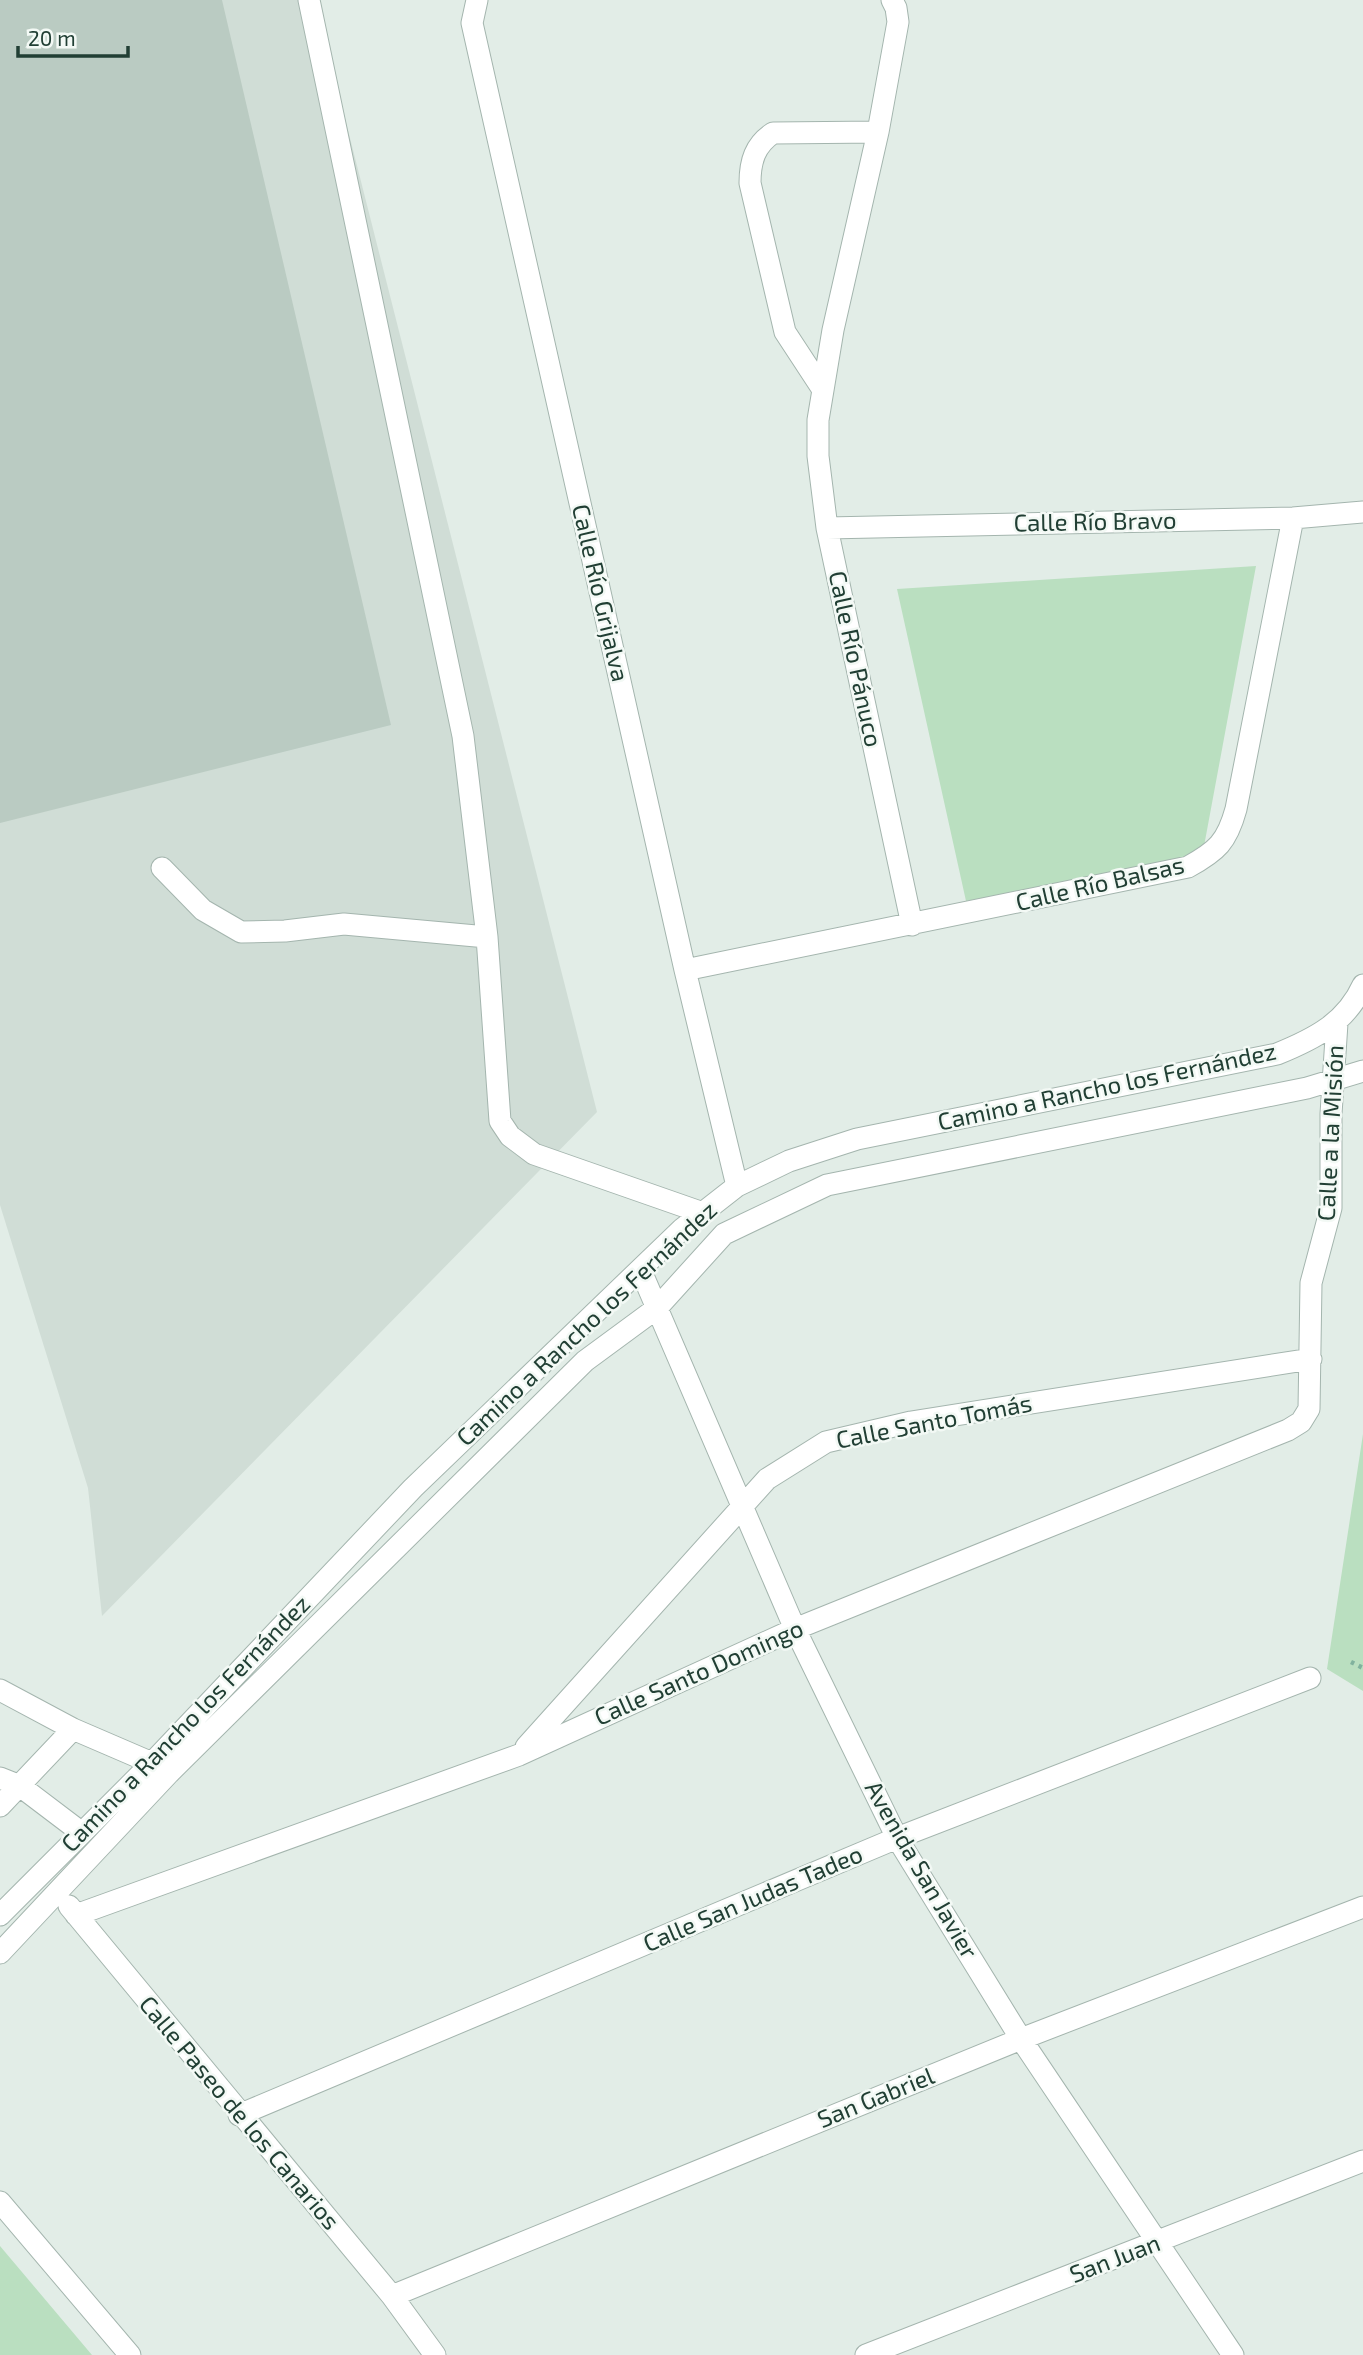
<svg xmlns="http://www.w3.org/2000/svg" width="1363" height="2355" font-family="'Exo 2',sans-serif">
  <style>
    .built { fill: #d0ddd6 }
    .green { fill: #badfc0 }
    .building { fill: #bacbc2 }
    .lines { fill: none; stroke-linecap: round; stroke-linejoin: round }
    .minor-casing { stroke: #a4b5ae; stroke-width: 23 }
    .path { stroke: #81b29e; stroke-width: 4.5; stroke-dasharray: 3.5 5; stroke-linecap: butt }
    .minor { stroke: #fff; stroke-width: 21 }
    .labels { text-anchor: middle; stroke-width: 5; stroke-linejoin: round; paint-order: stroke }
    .street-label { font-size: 24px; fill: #213f34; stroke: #f3f9f5 }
  </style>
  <rect width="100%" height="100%" fill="#e2ede7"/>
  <!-- built -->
  <path class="built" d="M 0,0 L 315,0 L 597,1112 L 102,1616 L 88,1488 L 0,1205 Z"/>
  <!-- green -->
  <path class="green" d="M 1256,566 L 1202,857 L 966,901 L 897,589 Z
    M 1363,1434 L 1363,1691 L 1327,1669 Z
    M 0,2246 L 92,2355 L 0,2355 Z"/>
  <!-- building -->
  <path class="building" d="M 0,0 L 222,0 L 391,725 L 0,823 Z"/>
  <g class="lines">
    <!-- minor casing -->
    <g class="minor-casing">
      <path id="minor" d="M 309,0 L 463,736 L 487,937 L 500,1121 L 510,1136 L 534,1154 L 703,1213
        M 477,0 L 472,23 L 685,970 L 737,1186
        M 892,0 L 896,8 L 898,22 L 878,132 L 833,330 L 818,420 L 818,456 L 827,528 L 912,925
        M 823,390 L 785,332 L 750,183 C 750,161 755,145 773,133 L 878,132
        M 827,528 L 1293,518 L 1363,512
        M 162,868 L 203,910 L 241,932 L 285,931 L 344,924 L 487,937
        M 685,970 L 1188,867 C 1217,851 1227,842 1236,809 L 1293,518
        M 641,1271 L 795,1629 L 897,1838 L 1021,2039 L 1233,2355
        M 0,1690 L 73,1729 L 152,1763
        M 526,1747 L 767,1479 L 826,1442 L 911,1422 L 1311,1359
        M 0,1778 L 20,1786 L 82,1833
        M 0,1806 L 73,1729
        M 69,1906 L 392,2296 L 435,2355
        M 0,1915 L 152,1763 L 413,1488 L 682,1229 L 737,1186 L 789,1161 L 857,1139 L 1277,1054 C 1314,1039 1346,1023 1363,985
        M 76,1915 L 519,1755 L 795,1629 L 1288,1430 L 1301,1422 L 1309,1409 L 1311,1283 L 1331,1208 L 1331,1114 L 1337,1023
        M 0,1953 L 169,1773 L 585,1361 L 657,1308 L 724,1234 L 827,1185 L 1307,1088 L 1363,1071
        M 239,2115 L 897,1838 L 1310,1678
        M 0,2202 L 130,2355
        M 392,2296 L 1021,2039 L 1363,1907
        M 866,2355 L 1363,2161"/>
    </g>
    <!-- path -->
    <path class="path" d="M 1351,1662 L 1363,1668"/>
    <!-- minor -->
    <use href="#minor" class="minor"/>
  </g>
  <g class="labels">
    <!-- street labels -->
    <g class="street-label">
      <text transform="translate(1095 522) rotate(-1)" y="8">Calle Río Bravo</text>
      <text transform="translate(600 593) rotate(77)" y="8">Calle Río Grijalva</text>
      <text transform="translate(855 659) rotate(78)" y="8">Calle Río Pánuco</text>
      <text transform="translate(1100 884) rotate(-13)" y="8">Calle Río Balsas</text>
      <text transform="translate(1107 1087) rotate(-12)" y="8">Camino a Rancho los Fernández</text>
      <text transform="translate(1331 1133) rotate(-87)" y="8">Calle a la Misión</text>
      <text transform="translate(587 1324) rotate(-43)" y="8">Camino a Rancho los Fernández</text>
      <text transform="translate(934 1422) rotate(-11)" y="8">Calle Santo Tomás</text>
      <text transform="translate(699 1673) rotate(-24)" y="8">Calle Santo Domingo</text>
      <text transform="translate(186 1724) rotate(-46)" y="8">Camino a Rancho los Fernández</text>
      <text transform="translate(921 1870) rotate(60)" y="8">Avenida San Javier</text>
      <text transform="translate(753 1899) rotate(-23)" y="8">Calle San Judas Tadeo</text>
      <text transform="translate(876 2098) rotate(-22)" y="8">San Gabriel</text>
      <text transform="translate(239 2113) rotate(50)" y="8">Calle Paseo de los Canarios</text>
      <text transform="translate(1115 2259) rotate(-21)" y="8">San Juan</text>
    </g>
  </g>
  <!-- scale -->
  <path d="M18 46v10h110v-10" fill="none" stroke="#213f34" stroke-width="3.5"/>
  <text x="28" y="46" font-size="21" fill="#213f34" stroke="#f3f9f5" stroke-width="5" paint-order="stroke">20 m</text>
</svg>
